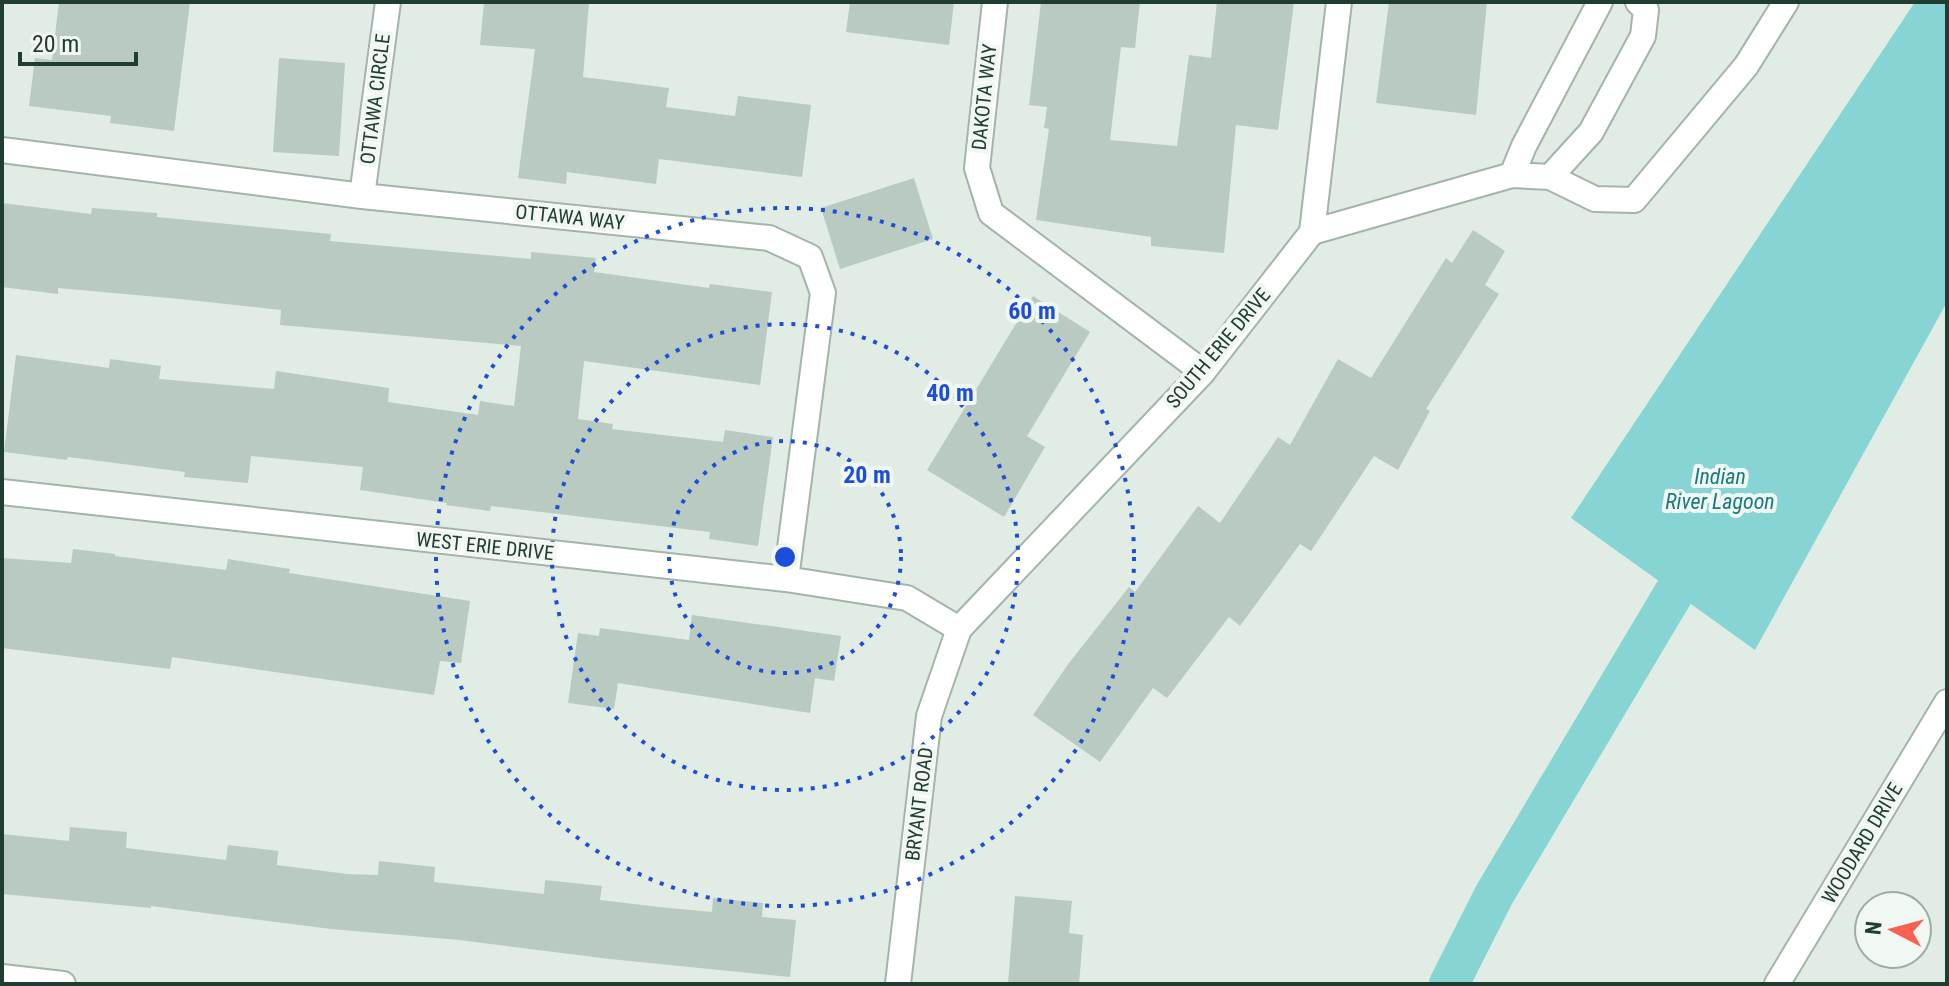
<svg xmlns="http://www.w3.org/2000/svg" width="1949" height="986" font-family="'Roboto Condensed',sans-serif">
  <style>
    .water { fill: #86d4d4 }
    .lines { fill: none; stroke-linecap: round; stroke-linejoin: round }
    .canal { stroke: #86d4d4; stroke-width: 40 }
    .building { fill: #b9cac0 }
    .service-casing { stroke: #a3b4ab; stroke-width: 28 }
    .minor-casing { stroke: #a3b4ab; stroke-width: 28 }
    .service { stroke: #fff; stroke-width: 24 }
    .minor { stroke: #fff; stroke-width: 24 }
    .ring { fill: none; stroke: #1d4ed8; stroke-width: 4; stroke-dasharray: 4 8 }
    .labels { text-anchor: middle; stroke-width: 8; stroke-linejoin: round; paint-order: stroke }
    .street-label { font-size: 20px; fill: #203d31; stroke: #f1f8f4 }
    .water-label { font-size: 22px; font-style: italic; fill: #187b7c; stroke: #f1f8f4 }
    .centre { fill: #1d4ed8; stroke: #f1f8f4; stroke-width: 4 }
    .ring-label { font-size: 24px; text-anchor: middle; font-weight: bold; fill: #1d4ed8; stroke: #f1f8f4; stroke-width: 8; stroke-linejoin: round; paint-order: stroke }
  </style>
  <rect width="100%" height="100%" fill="#e1ece5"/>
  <!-- water -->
  <path class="water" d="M 1915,2 L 1947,2 L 1947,302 L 1755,650 L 1571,518 Z"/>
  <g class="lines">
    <!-- canal -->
    <path class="canal" d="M 1449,984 L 1494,895 L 1703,544"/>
  </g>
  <!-- building -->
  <path class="building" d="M 59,2 L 190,2 L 174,131 L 110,123 L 111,116 L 29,106 L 35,58 L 52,60 Z
    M 484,2 L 589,2 L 583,77 L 669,88 L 666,107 L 735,116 L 738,96 L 811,105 L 802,177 L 659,159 L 656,184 L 567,172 L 566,184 L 518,178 L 535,49 L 480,45 Z
    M 850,2 L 954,2 L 949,45 L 846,32 Z
    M 1041,2 L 1140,2 L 1135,48 L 1121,47 L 1110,140 L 1177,146 L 1189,55 L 1211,58 L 1217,2 L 1294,2 L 1278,130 L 1236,125 L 1224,253 L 1151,246 L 1151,237 L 1036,220 L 1049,129 L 1044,128 L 1047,107 L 1029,105 Z
    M 1389,2 L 1487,2 L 1476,115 L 1376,103 Z
    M 279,58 L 345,63 L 339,156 L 273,152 Z
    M 914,178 L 933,239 L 840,269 L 821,208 Z
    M 2,203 L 91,214 L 92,208 L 157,213 L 157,217 L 331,234 L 330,241 L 531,259 L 531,252 L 596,258 L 594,272 L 709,288 L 710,284 L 772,292 L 760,385 L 584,361 L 578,419 L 613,424 L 612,429 L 723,442 L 725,430 L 773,437 L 758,546 L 709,539 L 710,532 L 491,506 L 490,511 L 446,505 L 447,503 L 360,490 L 363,467 L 251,456 L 248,483 L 184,477 L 185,472 L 68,457 L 67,460 L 4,452 L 16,355 L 109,368 L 110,359 L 161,366 L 159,379 L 274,389 L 276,371 L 389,388 L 388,402 L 478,415 L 480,401 L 514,406 L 521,346 L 280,325 L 281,310 L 180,299 L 58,288 L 58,294 L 2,287 Z
    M 1473,230 L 1505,251 L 1485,285 L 1499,294 L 1426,409 L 1430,411 L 1398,470 L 1374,456 L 1311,551 L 1300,544 L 1240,626 L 1229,617 L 1167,698 L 1153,688 L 1100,762 L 1033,715 L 1069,663 L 1129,587 L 1135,592 L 1198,506 L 1220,523 L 1278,437 L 1290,445 L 1338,359 L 1371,378 L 1446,258 L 1452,263 Z
    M 1033,296 L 1090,332 L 1027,436 L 1045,447 L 1004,517 L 927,470 Z
    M 73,549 L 115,554 L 115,556 L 226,570 L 228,559 L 290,569 L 289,573 L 470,601 L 461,663 L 440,661 L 434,695 L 172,657 L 170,669 L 2,648 L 2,558 L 71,563 Z
    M 692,615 L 841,636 L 834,681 L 815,678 L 810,713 L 618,683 L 614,709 L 568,703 L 578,633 L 599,636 L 600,628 L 689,640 Z
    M 70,827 L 127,832 L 126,848 L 226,860 L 228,845 L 278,851 L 277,865 L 347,874 L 378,875 L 379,861 L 435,867 L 434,882 L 544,894 L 545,880 L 602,886 L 600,900 L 659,907 L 712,912 L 713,898 L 763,903 L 762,917 L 796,920 L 790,977 L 610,959 L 459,940 L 331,929 L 151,906 L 151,908 L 2,894 L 2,834 L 69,841 Z
    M 1015,896 L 1072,901 L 1069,933 L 1083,935 L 1079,984 L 1008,984 Z"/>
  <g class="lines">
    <!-- service casing -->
    <g class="service-casing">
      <path id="service" d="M 1512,175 L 1524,146 L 1600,2
        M 1550,177 L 1595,199 L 1634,200 L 1746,66 L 1786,2
        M 1312,232 L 1512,175 L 1550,177 L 1591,132 L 1643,36 L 1646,10 L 1638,2"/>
    </g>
    <!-- minor casing -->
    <g class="minor-casing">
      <path id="minor" d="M 995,2 L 977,168 L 991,213 L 1203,372
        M 2,150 L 362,196 L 769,238 L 810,257 L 823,293 L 786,579
        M 362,196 L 388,2
        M 2,492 L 786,579 L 907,598 L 959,629
        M 2,977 L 63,984
        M 898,984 L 929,716 L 959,629 L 1203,372 L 1312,232 L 1339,2
        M 1777,984 L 1947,702"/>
    </g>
    <!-- service -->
    <use href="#service" class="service"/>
    <!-- minor -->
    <use href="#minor" class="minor"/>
  </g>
  <!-- distance rings -->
  <g class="ring">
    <circle cx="785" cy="557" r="116"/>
    <circle cx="785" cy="557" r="233"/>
    <circle cx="785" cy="557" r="349"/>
  </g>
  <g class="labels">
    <!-- street labels -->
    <g class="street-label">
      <text transform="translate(984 97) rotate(-84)" y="7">DAKOTA WAY</text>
      <text transform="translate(375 99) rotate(-83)" y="7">OTTAWA CIRCLE</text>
      <text transform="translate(570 217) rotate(6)" y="7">OTTAWA WAY</text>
      <text transform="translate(1218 348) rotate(-50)" y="7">SOUTH ERIE DRIVE</text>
      <text transform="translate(485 546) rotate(6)" y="7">WEST ERIE DRIVE</text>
      <text transform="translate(919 804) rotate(-83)" y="7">BRYANT ROAD</text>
      <text transform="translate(1862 843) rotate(-59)" y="7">WOODARD DRIVE</text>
    </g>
    <!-- water labels -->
    <g class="water-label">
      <text x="1720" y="484">Indian<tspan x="1720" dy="25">River Lagoon</tspan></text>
    </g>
  </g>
  <circle cx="785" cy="557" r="12" class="centre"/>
  <g class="ring-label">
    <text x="1032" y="319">60 m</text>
    <text x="950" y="401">40 m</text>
    <text x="867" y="483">20 m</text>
  </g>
  <!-- border -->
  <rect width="1949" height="986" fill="none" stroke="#203d31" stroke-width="8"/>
  <!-- north arrow -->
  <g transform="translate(1893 930) rotate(276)"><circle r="38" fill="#f1f8f4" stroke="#9dada6" stroke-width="2"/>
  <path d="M0-6L14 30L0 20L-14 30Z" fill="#f86152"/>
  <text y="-12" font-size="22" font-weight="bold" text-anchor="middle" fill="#203d31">N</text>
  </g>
  <!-- scale -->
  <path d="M20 52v12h116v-12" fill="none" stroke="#203d31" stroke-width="4"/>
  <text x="32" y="52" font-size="24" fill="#203d31" stroke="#f1f8f4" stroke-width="6" paint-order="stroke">20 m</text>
</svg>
